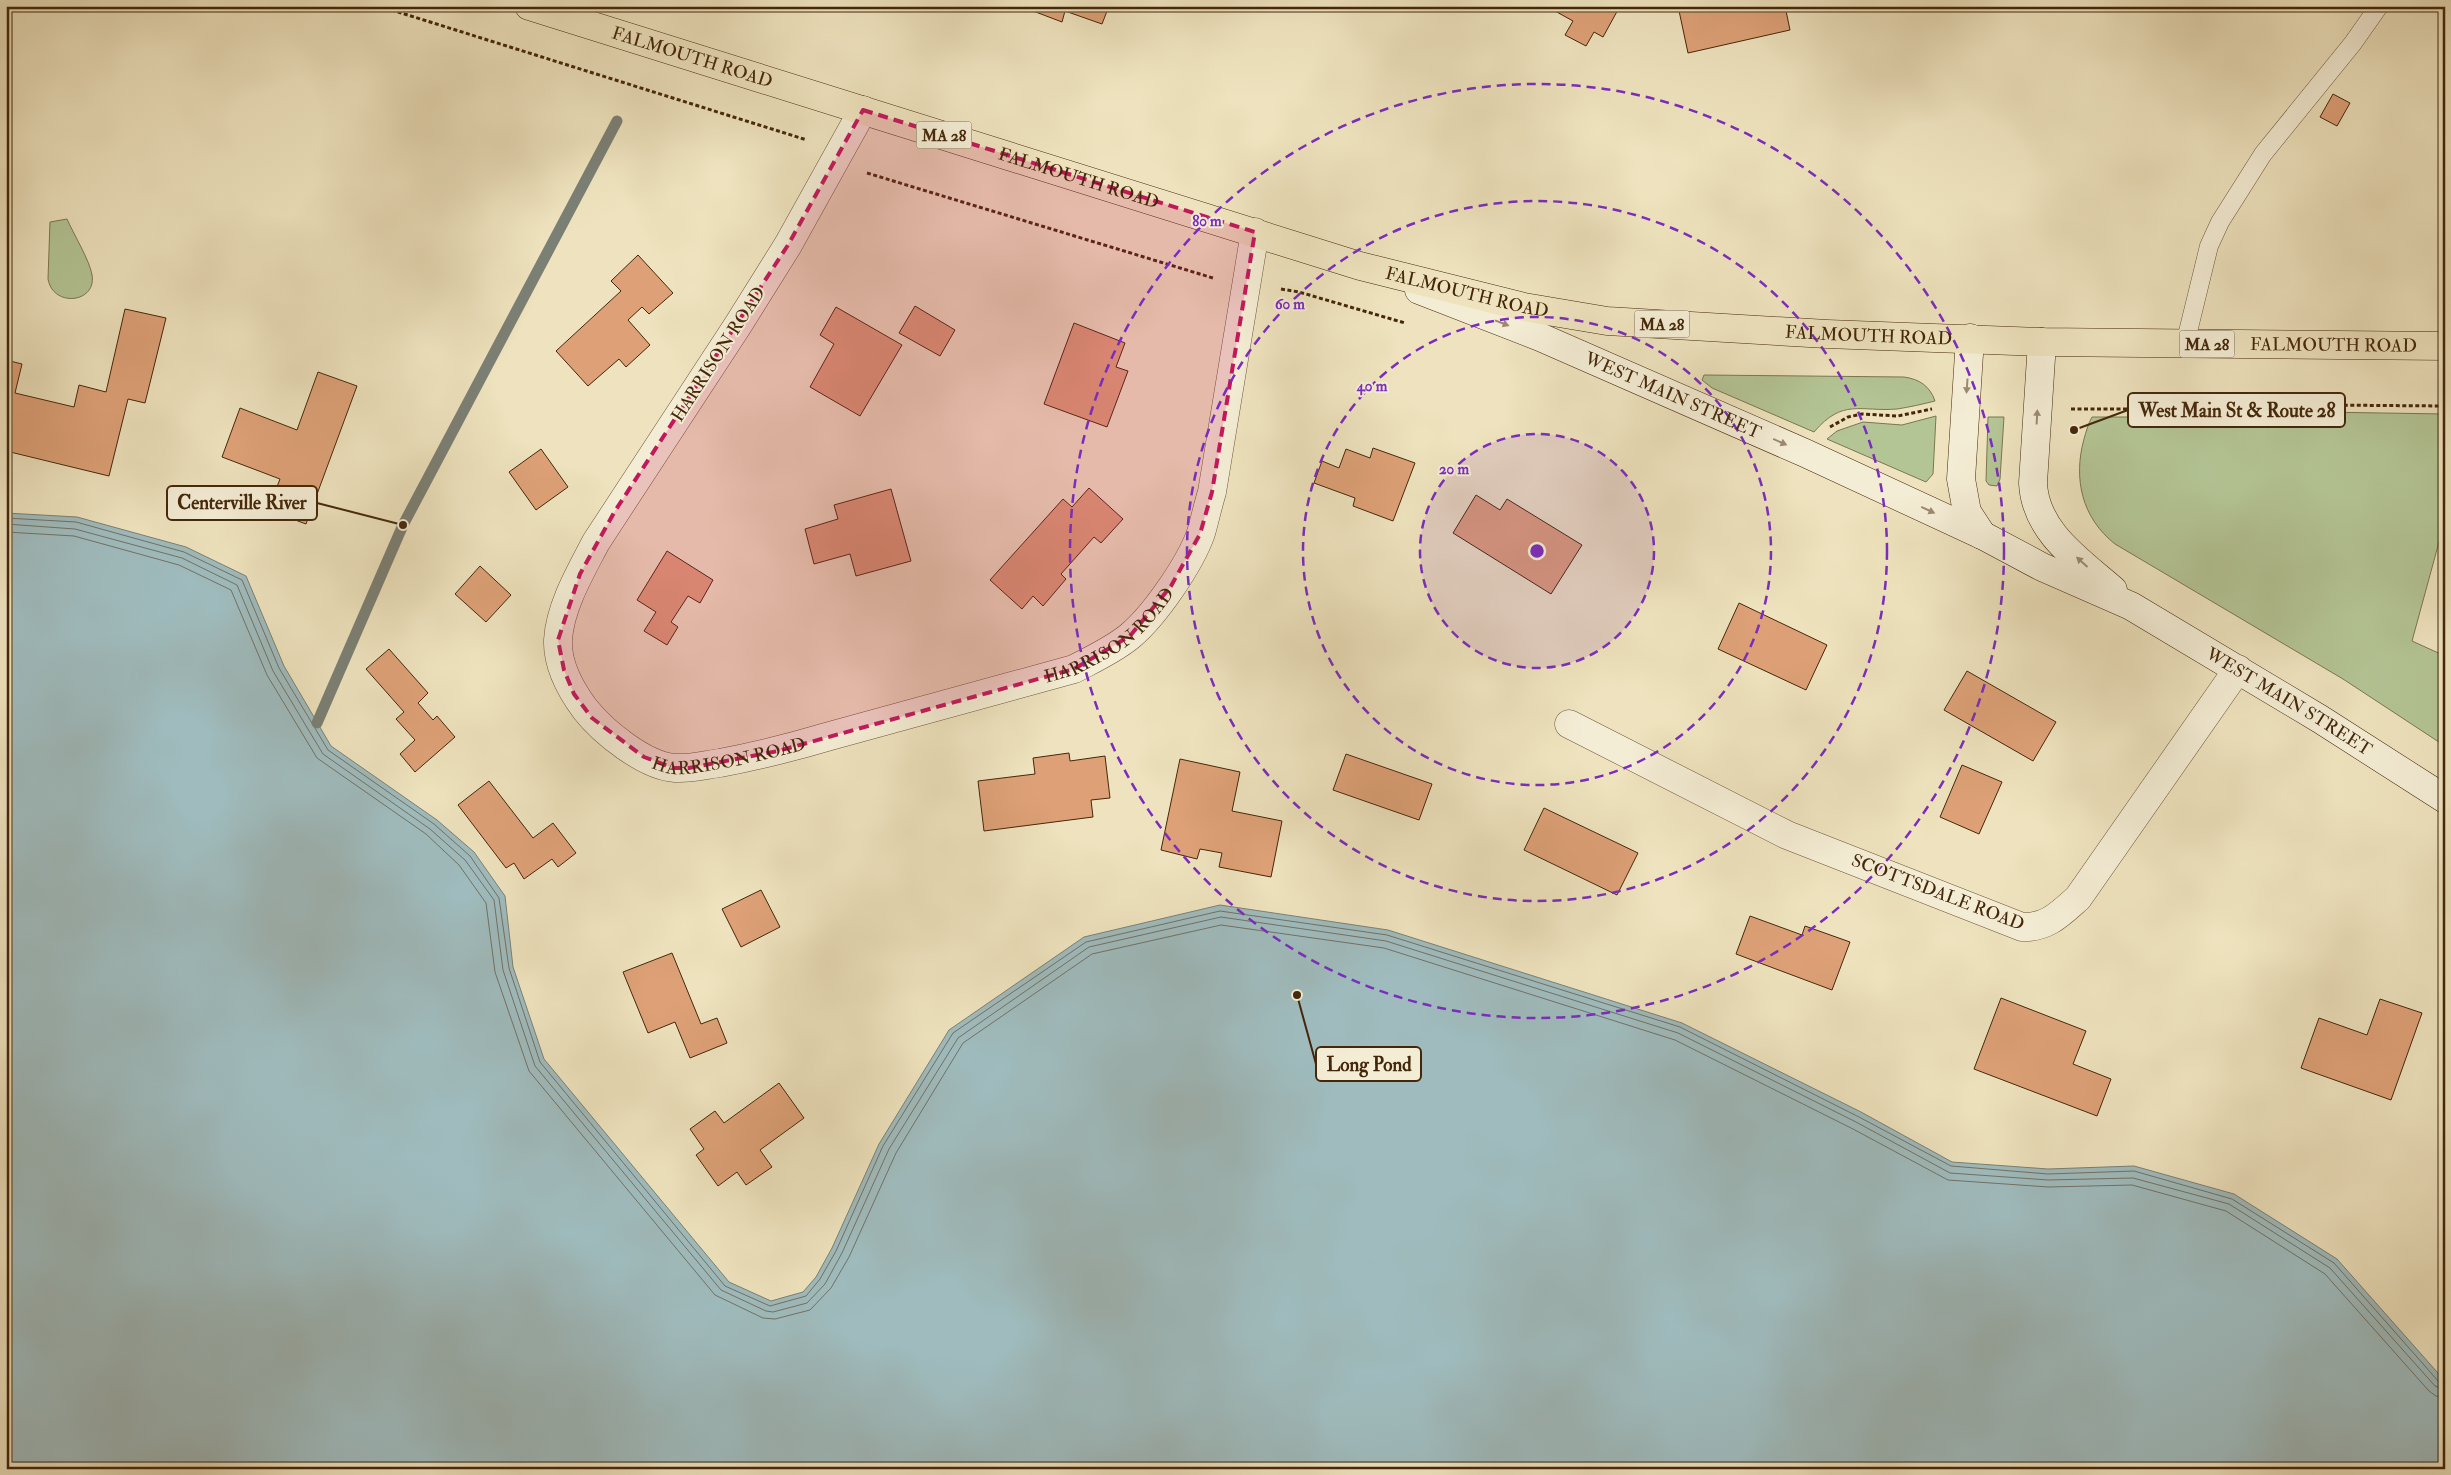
<svg xmlns="http://www.w3.org/2000/svg" width="2451" height="1475" font-family="'IM FELL Double Pica',serif">
  <style>
    .green { fill: #b4c595; stroke: #7c7650 }
    .water { fill: #9fbbbd; stroke: #7b8075 }
    .lines { fill: none; stroke-linecap: round; stroke-linejoin: round }
    .shore { stroke: #727164; stroke-width: 1 }
    .stream { stroke: #7b8075; stroke-width: 11 }
    .building { fill: #dea177; stroke: #44270a }
    .lane-casing { stroke: #6e5637; stroke-width: 19 }
    .street-casing { stroke: #6e5637; stroke-width: 29 }
    .secondary-casing { stroke: #44270a; stroke-width: 29 }
    .primary-casing { stroke: #44270a; stroke-width: 29 }
    .path { stroke: #44270a; stroke-width: 3; stroke-dasharray: 4 2.5; stroke-linecap: butt }
    .lane { stroke: #f4edd5; stroke-width: 18 }
    .street { stroke: #f4edd5; stroke-width: 28 }
    .secondary { stroke: #f4edd5; stroke-width: 28 }
    .primary { stroke: #eee3be; stroke-width: 28 }
    .oneway { fill: #9c8a70 }
    .marked { fill: #c2185b; fill-opacity: 0.2; stroke: #c2185b; stroke-width: 4; stroke-dasharray: 10 6; stroke-linejoin: round }
    .ring { fill: none; stroke: #7b2cbf; stroke-width: 2.5; stroke-dasharray: 9 6 }
    .labels { text-anchor: middle; stroke-width: 4; stroke-linejoin: round; paint-order: stroke }
    .shield { fill: #f4edd5; stroke: #796247; stroke-width: 1 }
    .shield-label { font-size: 16px; font-weight: bold; fill: #44270a }
    .street-label { font-size: 18px; fill: #44270a; stroke: #f4edd5 }
    .centre { fill: #7b2cbf; stroke: #f4edd5; stroke-width: 2.5 }
    .ring-label { font-size: 15px; text-anchor: middle; font-weight: bold; fill: #7b2cbf; stroke: #f4edd5; stroke-width: 4; stroke-linejoin: round; paint-order: stroke }
    .leader { fill: none; stroke: #44270a; stroke-width: 2 }
    .callout-dot { fill: #44270a; stroke: #f4edd5; stroke-width: 2 }
    .callout { fill: #f4edd5; stroke: #44270a; stroke-width: 2 }
    .callout-label { font-size: 19px; text-anchor: middle; font-weight: bold; fill: #44270a }
  </style>
  <rect width="100%" height="100%" fill="#eee3be"/>
  <filter id="stains"><feTurbulence type="fractalNoise" baseFrequency=".004" numOctaves="4"/><feColorMatrix values="0 0 0 0 .2 0 0 0 0 .09 0 0 0 0 .02 0 0 0 .5 -.17"/></filter>
  <radialGradient id="worn" r=".72"><stop offset=".6" stop-color="#630" stop-opacity="0"/><stop offset="1" stop-color="#630" stop-opacity=".3"/></radialGradient>
  <!-- green -->
  <path class="green" d="M 67,219 C 73,233 90,261 92,275 C 97,303 53,308 48,279 L 50,222 Z
    M 1704,375 L 1904,377 C 1919,379 1930,386 1935,401 C 1923,404 1910,407 1897,409 C 1860,412 1843,398 1814,432 L 1712,388 L 1702,380 Z
    M 2194,410 L 2445,414 L 2445,520 L 2412,641 L 2445,656 L 2445,746 L 2343,679 L 2115,544 C 2082,518 2073,479 2084,439 C 2086,432 2088,424 2092,417 L 2141,417 Z
    M 1936,416 L 1933,474 L 1926,482 L 1827,439 L 1837,431 L 1863,422 L 1902,425 Z
    M 1988,417 L 2004,417 L 2000,479 L 1997,486 L 1989,485 L 1986,481 Z"/>
  <!-- water -->
  <path class="water" d="M 6,513 L 77,517 L 186,547 L 246,576 L 284,666 L 331,746 L 437,820 L 474,852 L 505,896 L 513,967 L 544,1059 L 729,1282 L 771,1301 L 803,1292 L 816,1277 L 832,1248 L 879,1144 L 949,1030 L 1084,937 L 1220,905 L 1388,930 L 1682,1023 L 1861,1112 L 1952,1162 L 2048,1169 L 2134,1166 L 2234,1194 L 2337,1259 L 2445,1381 L 2445,1469 L 6,1469 Z"/>
  <g class="lines">
    <!-- shore -->
    <path class="shore" d="M 6,518 L 76,522 L 184,552 L 242,580 L 279,668 L 328,750 L 434,824 L 470,856 L 499,898 L 509,968 L 540,1062 L 725,1286 L 770,1306 L 806,1296 L 820,1279 L 836,1251 L 883,1146 L 953,1033 L 1086,942 L 1220,911 L 1387,935 L 1680,1027 L 1859,1117 L 1951,1166 L 2048,1174 L 2134,1171 L 2232,1199 L 2334,1263 L 2439,1382 L 2445,1384
      M 6,524 L 75,529 L 182,558 L 237,585 L 273,671 L 323,754 L 430,829 L 465,860 L 494,900 L 503,970 L 535,1066 L 721,1290 L 766,1311 L 773,1312 L 807,1303 L 825,1284 L 842,1253 L 889,1149 L 958,1038 L 1089,947 L 1221,917 L 1386,941 L 1678,1033 L 1856,1122 L 1950,1173 L 2048,1180 L 2133,1178 L 2229,1204 L 2330,1268 L 2435,1386 L 2445,1390
      M 6,532 L 74,536 L 179,565 L 231,590 L 267,675 L 317,758 L 426,834 L 459,865 L 486,903 L 495,972 L 529,1071 L 715,1295 L 763,1318 L 775,1319 L 810,1310 L 831,1288 L 849,1257 L 896,1153 L 963,1043 L 1092,954 L 1221,925 L 1384,948 L 1675,1040 L 1853,1129 L 1948,1180 L 2048,1187 L 2132,1185 L 2226,1211 L 2325,1274 L 2429,1391 L 2436,1396 L 2445,1397"/>
    <!-- stream -->
    <path class="stream" d="M 317,723 L 403,525 L 617,121"/>
  </g>
  <!-- building -->
  <path class="building" d="M 1020,6 L 1109,6 L 1102,24 L 1065,11 L 1062,22 Z
    M 1546,6 L 1620,6 L 1603,37 L 1594,32 L 1586,46 L 1565,35 L 1573,21 Z
    M 1678,6 L 1785,6 L 1790,30 L 1688,53 Z
    M 2333,94 L 2350,103 L 2337,126 L 2320,117 Z
    M 638,255 L 673,293 L 649,314 L 642,307 L 628,320 L 650,345 L 626,367 L 619,359 L 588,386 L 556,351 L 621,291 L 611,281 Z
    M 915,306 L 955,330 L 940,356 L 899,333 Z
    M 836,307 L 902,345 L 860,416 L 810,387 L 834,344 L 820,335 Z
    M 125,309 L 166,318 L 145,403 L 128,399 L 109,476 L 6,451 L 8,417 L 6,417 L 6,360 L 22,364 L 15,393 L 74,407 L 79,385 L 106,392 Z
    M 1074,323 L 1125,343 L 1116,367 L 1128,371 L 1107,427 L 1044,404 Z
    M 318,372 L 357,386 L 306,524 L 268,510 L 280,479 L 222,457 L 240,408 L 297,430 Z
    M 1373,448 L 1415,463 L 1393,521 L 1353,506 L 1355,498 L 1314,483 L 1322,461 L 1339,468 L 1346,449 L 1370,458 Z
    M 541,449 L 568,487 L 536,510 L 509,472 Z
    M 1089,488 L 1123,519 L 1101,543 L 1094,537 L 1061,574 L 1066,579 L 1043,606 L 1033,596 L 1022,609 L 990,580 L 1063,499 L 1072,507 Z
    M 891,489 L 911,561 L 856,576 L 850,554 L 814,564 L 805,529 L 838,519 L 834,505 Z
    M 1476,495 L 1500,510 L 1507,499 L 1582,545 L 1551,594 L 1453,533 Z
    M 667,551 L 713,580 L 700,603 L 688,596 L 671,622 L 678,627 L 667,645 L 644,631 L 656,612 L 637,600 Z
    M 480,566 L 511,595 L 486,622 L 455,594 Z
    M 1739,603 L 1827,645 L 1806,690 L 1718,649 Z
    M 389,649 L 428,693 L 418,703 L 433,720 L 437,716 L 455,737 L 415,772 L 400,754 L 415,740 L 396,719 L 404,712 L 366,669 Z
    M 1967,671 L 2056,722 L 2033,761 L 1944,710 Z
    M 1069,753 L 1070,761 L 1105,756 L 1110,798 L 1091,800 L 1093,817 L 984,831 L 978,781 L 1035,774 L 1033,758 Z
    M 1346,754 L 1432,784 L 1419,820 L 1333,790 Z
    M 1180,759 L 1240,772 L 1232,811 L 1282,821 L 1271,877 L 1219,867 L 1222,853 L 1200,849 L 1197,859 L 1161,850 Z
    M 1962,765 L 2002,782 L 1979,834 L 1940,817 Z
    M 489,781 L 533,838 L 553,823 L 576,853 L 558,867 L 552,859 L 524,879 L 514,863 L 506,868 L 458,805 Z
    M 1544,808 L 1638,853 L 1617,895 L 1524,850 Z
    M 761,890 L 780,927 L 741,947 L 722,909 Z
    M 1750,916 L 1802,935 L 1805,926 L 1850,942 L 1832,990 L 1736,954 Z
    M 672,953 L 701,1024 L 717,1018 L 727,1043 L 690,1058 L 675,1022 L 648,1033 L 623,972 Z
    M 2001,998 L 2086,1031 L 2073,1064 L 2111,1079 L 2097,1116 L 1974,1069 Z
    M 2380,999 L 2422,1013 L 2391,1100 L 2301,1068 L 2319,1018 L 2367,1035 Z
    M 779,1083 L 804,1118 L 760,1150 L 772,1167 L 746,1185 L 737,1172 L 718,1186 L 696,1155 L 704,1149 L 690,1129 L 715,1111 L 724,1123 Z"/>
  <g class="lines">
    <!-- lane casing -->
    <g class="lane-casing">
      <path id="lane" d="M 2185,344 L 2209,246 L 2220,222 L 2263,154 L 2353,43 L 2379,6"/>
    </g>
    <!-- street casing -->
    <g class="street-casing">
      <g id="street">
        <path id="s1" d="M 863,110 L 788,245 L 738,325 L 596,542 C 581,571 560,606 558,640 C 557,664 571,690 585,709 C 603,732 645,766 675,768 C 690,769 705,765 720,763 C 757,756 793,747 830,736 C 911,714 992,691 1074,669 C 1093,659 1113,650 1130,636 C 1155,615 1190,564 1201,533 C 1205,519 1208,505 1212,492 L 1255,232"/>
        <path d="M 1569,724 L 1787,835 L 2022,927 C 2047,928 2060,914 2078,898 L 2238,669"/>
      </g>
    </g>
    <!-- secondary casing -->
    <g class="secondary-casing">
      <g id="secondary">
        <path id="s2" d="M 1419,290 L 1540,337 L 1805,453 L 1982,535 L 2042,567 L 2131,606 L 2320,719 L 2445,799"/>
        <path d="M 1970,338 L 1961,479 L 1967,512 L 1982,535"/>
        <path d="M 2042,342 L 2033,483 C 2035,532 2080,561 2113,590"/>
      </g>
    </g>
    <!-- primary casing -->
    <g class="primary-casing">
      <g id="primary">
        <path id="s3" d="M 529,6 L 1360,266 L 1524,307 L 1607,321 L 1827,334 L 2042,342 L 2445,346"/>
      </g>
    </g>
    <!-- path -->
    <path class="path" d="M 379,6 L 807,140
      M 867,173 L 1213,278
      M 1281,289 L 1299,292 L 1405,323
      M 2071,409 L 2140,409 L 2198,404 L 2445,406
      M 1830,427 L 1848,417 L 1862,414 L 1898,416 L 1932,409"/>
    <!-- lane -->
    <use href="#lane" class="lane"/>
    <!-- street -->
    <use href="#street" class="street"/>
    <!-- secondary -->
    <use href="#secondary" class="secondary"/>
    <!-- primary -->
    <use href="#primary" class="primary"/>
  </g>
  <!-- one-way arrows -->
  <defs><path id="oneway-solid" d="M-6-.8H1V-3.2L6.5 0L1 3.2V.8H-6Z" transform="scale(1.25)"/></defs>
  <g class="oneway">
    <use href="#oneway-solid" transform="translate(1502 323) rotate(21)"/>
    <use href="#oneway-solid" transform="translate(1967 386) rotate(94)"/>
    <use href="#oneway-solid" transform="translate(2037 417) rotate(-87)"/>
    <use href="#oneway-solid" transform="translate(1780 442) rotate(24)"/>
    <use href="#oneway-solid" transform="translate(1928 510) rotate(25)"/>
    <use href="#oneway-solid" transform="translate(2082 562) rotate(-138)"/>
  </g>
  <!-- marked area -->
  <path class="marked" d="M 863,110 L 1255,232 L 1212,492 L 1200,534 L 1171,586 L 1130,636 L 1074,669 L 778,751 L 689,768 L 673,768 L 644,757 L 592,718 L 574,694 L 564,670 L 558,640 L 580,574 L 615,511 L 788,245 Z"/>
  <!-- distance rings -->
  <circle cx="1537" cy="551" r="117" fill="#7b2cbf" fill-opacity=".12"/>
  <g class="ring">
    <circle cx="1537" cy="551" r="117"/>
    <circle cx="1537" cy="551" r="234"/>
    <circle cx="1537" cy="551" r="350"/>
    <circle cx="1537" cy="551" r="467"/>
  </g>
  <g class="labels">
    <!-- shield labels -->
    <g class="shield">
      <rect x="916.5" y="121.5" width="55" height="27" rx="4"/>
      <rect x="1634.5" y="310.5" width="55" height="27" rx="4"/>
      <rect x="2179.5" y="330.5" width="55" height="27" rx="4"/>
    </g>
    <g class="shield-label">
      <text x="944" y="141">MA 28</text>
      <text x="1662" y="330">MA 28</text>
      <text x="2207" y="350">MA 28</text>
    </g>
    <!-- street labels -->
    <g class="street-label">
      <text dy="6" stroke="none"><textPath href="#s3" startOffset="171">FALMOUTH ROAD</textPath></text>
      <text dy="6" stroke="none"><textPath href="#s3" startOffset="576">FALMOUTH ROAD</textPath></text>
      <text dy="6" stroke="none"><textPath href="#s3" startOffset="981">FALMOUTH ROAD</textPath></text>
      <text dy="6" stroke="none"><textPath href="#s3" startOffset="1386">FALMOUTH ROAD</textPath></text>
      <text dy="6" stroke="none"><textPath href="#s3" startOffset="1851">FALMOUTH ROAD</textPath></text>
      <text transform="translate(718 354) rotate(-57)" y="6">HARRISON ROAD</text>
      <text dy="6" stroke="none"><textPath href="#s2" startOffset="275">WEST MAIN STREET</textPath></text>
      <text dy="6" stroke="none"><textPath href="#s1" startOffset="1259">HARRISON ROAD</textPath></text>
      <text dy="6" stroke="none"><textPath href="#s2" startOffset="964">WEST MAIN STREET</textPath></text>
      <text dy="6" stroke="none"><textPath href="#s1" startOffset="854">HARRISON ROAD</textPath></text>
      <text transform="translate(1938 892) rotate(21)" y="6">SCOTTSDALE ROAD</text>
    </g>
  </g>
  <circle cx="1537" cy="551" r="8" class="centre"/>
  <g class="ring-label">
    <text x="1207" y="226">80 m</text>
    <text x="1290" y="309">60 m</text>
    <text x="1372" y="391">40 m</text>
    <text x="1454" y="474">20 m</text>
  </g>
  <!-- callouts -->
  <path class="leader" d="M2074 430L2128 410M403 525L317 503M1297 995L1316 1064"/>
  <g class="callout-dot">
    <circle cx="2074" cy="430" r="5"/>
    <circle cx="403" cy="525" r="5"/>
    <circle cx="1297" cy="995" r="5"/>
  </g>
  <g class="callout">
    <rect x="2128" y="393" width="217" height="34" rx="5"/>
    <rect x="167" y="486" width="150" height="34" rx="5"/>
    <rect x="1316" y="1047" width="105" height="34" rx="5"/>
  </g>
  <g class="callout-label">
    <text x="2237" y="417">West Main St &amp; Route 28</text>
    <text x="242" y="509">Centerville River</text>
    <text x="1369" y="1071">Long Pond</text>
  </g>
  <!-- margin -->
  <rect width="2451" height="1475" fill="none" stroke="#eee3be" stroke-width="25"/>
  <rect x="8" y="8" width="2436" height="1460" fill="none" stroke="#44270a" stroke-width="2.5"/>
  <rect x="12" y="12" width="2426" height="1450" fill="none" stroke="#44270a"/>
  <rect width="100%" height="100%" filter="url(#stains)"/>
  <rect width="100%" height="100%" fill="url(#worn)"/>
</svg>
